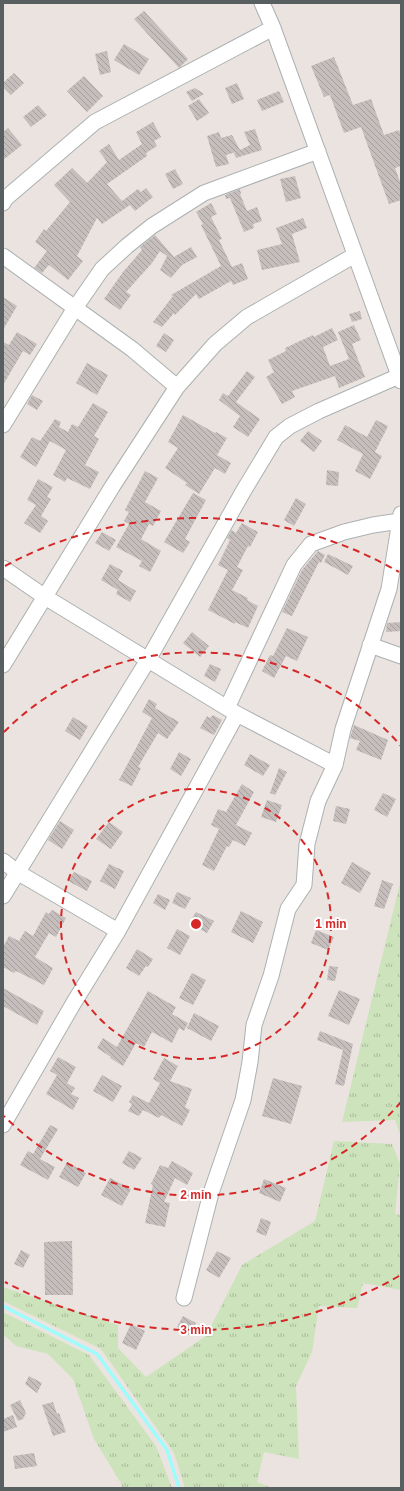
<svg xmlns="http://www.w3.org/2000/svg" width="404" height="1491" font-family="Helvetica,sans-serif">
  <style>
    .grass { fill: url(#grass-tufts) }
    .lines { fill: none; stroke-linecap: round; stroke-linejoin: round }
    .stream { stroke: #9dfdfd; stroke-width: 3.5 }
    .building { fill: url(#building-back-hatch) }
    .minor-casing { stroke: #abb1b2; stroke-width: 17 }
    .minor { stroke: #fff; stroke-width: 15 }
    .ring { fill: none; stroke: #d62828; stroke-width: 2; stroke-dasharray: 7 5 }
    .centre { fill: #d62828; stroke: #fff; stroke-width: 2 }
    .ring-label { font-size: 12px; text-anchor: middle; font-weight: bold; fill: #d62828; stroke: #fff; stroke-width: 4; stroke-linejoin: round; paint-order: stroke }
  </style>
  <defs>
    <pattern id="grass-tufts" width="24" height="20" patternUnits="userSpaceOnUse"><rect width="24" height="20" fill="#cde3bb"/><path d="M3 7l-1-3M5 7V3M7 7l1-3M15 17l-1-3M17 17v-4M19 17l1-3" fill="none" stroke="#a9bb9b"/></pattern>
    <pattern id="building-back-hatch" width="6" height="6" patternUnits="userSpaceOnUse"><rect width="6" height="6" fill="#c6bebd"/><path d="M-1 5l2 2M0 0l6 6M5-1l2 2" fill="none" stroke="#a49e9d"/></pattern>
  </defs>
  <rect width="100%" height="100%" fill="#ebe3df"/>
  <!-- grass -->
  <path class="grass" d="M 401,879 L 401,1137 L 395,1120 L 342,1122 Z
    M 334,1141 L 392,1144 L 400,1164 L 395,1214 L 401,1215 L 401,1290 L 363,1283 L 357,1308 L 319,1306 L 312,1352 L 296,1386 L 299,1459 L 264,1452 L 257,1482 L 272,1488 L 185,1488 L 174,1453 L 101,1349 L 3,1301 L 3,1287 L 118,1325 L 118,1348 L 146,1377 L 206,1336 L 242,1265 L 315,1221 Z
    M 3,1312 L 89,1355 L 156,1446 L 172,1488 L 120,1488 L 122,1485 L 94,1439 L 73,1379 L 48,1354 L 16,1346 L 3,1334 Z"/>
  <g class="lines">
    <!-- stream -->
    <path class="stream" d="M 3,1306 L 97,1354 L 167,1450 L 179,1488"/>
  </g>
  <!-- building -->
  <path class="building" d="M 144,11 L 188,59 L 179,68 L 134,19 Z
    M 124,44 L 149,59 L 139,75 L 114,60 Z
    M 107,51 L 111,72 L 100,75 L 95,54 Z
    M 334,57 L 353,105 L 371,99 L 384,135 L 399,130 L 401,136 L 401,166 L 395,168 L 401,184 L 401,200 L 389,204 L 361,127 L 344,133 L 330,95 L 324,97 L 311,66 Z
    M 14,73 L 24,83 L 11,95 L 3,87 L 3,83 Z
    M 84,76 L 103,96 L 87,112 L 67,91 Z
    M 237,83 L 244,99 L 232,104 L 225,88 Z
    M 195,88 L 204,94 L 192,101 L 186,92 Z
    M 279,91 L 284,102 L 262,111 L 257,100 Z
    M 199,99 L 209,113 L 197,121 L 188,106 Z
    M 38,105 L 47,115 L 31,127 L 23,117 Z
    M 153,122 L 161,137 L 154,141 L 157,146 L 146,153 L 147,156 L 107,184 L 122,201 L 138,189 L 141,192 L 146,188 L 153,197 L 135,211 L 130,205 L 102,224 L 97,218 L 77,256 L 83,261 L 68,280 L 49,265 L 42,273 L 34,268 L 47,251 L 35,242 L 44,229 L 46,231 L 70,202 L 54,185 L 72,168 L 87,183 L 107,162 L 99,151 L 109,144 L 119,160 L 142,144 L 136,132 Z
    M 8,128 L 22,145 L 3,160 L 3,132 Z
    M 255,129 L 262,150 L 236,158 L 234,153 L 236,152 L 226,155 L 229,164 L 216,167 L 207,136 L 219,132 L 221,138 L 232,135 L 240,150 L 250,145 L 244,132 Z
    M 175,169 L 183,184 L 173,189 L 165,174 Z
    M 295,176 L 301,198 L 286,202 L 280,179 Z
    M 240,189 L 241,194 L 240,194 L 247,211 L 257,207 L 262,221 L 253,224 L 254,228 L 244,232 L 230,198 L 226,199 L 225,195 Z
    M 211,203 L 217,214 L 211,217 L 222,239 L 219,240 L 232,267 L 242,263 L 248,279 L 233,285 L 231,281 L 199,299 L 196,294 L 175,315 L 174,313 L 162,327 L 153,322 L 173,296 L 171,295 L 221,266 L 201,225 L 203,224 L 196,212 Z
    M 303,218 L 307,228 L 292,234 L 300,262 L 262,270 L 257,250 L 282,244 L 276,228 Z
    M 155,235 L 174,257 L 191,247 L 197,257 L 182,265 L 171,278 L 160,270 L 167,256 L 160,251 L 152,263 L 126,292 L 131,295 L 120,310 L 104,299 L 123,272 L 142,250 L 140,247 Z
    M 3,297 L 17,306 L 3,330 Z
    M 360,311 L 362,319 L 352,322 L 349,314 Z
    M 354,325 L 361,340 L 352,344 L 365,377 L 339,388 L 335,376 L 292,391 L 295,397 L 282,404 L 266,377 L 274,372 L 268,360 L 286,351 L 285,348 L 313,335 L 314,337 L 332,328 L 338,340 L 323,347 L 330,366 L 349,359 L 338,332 Z
    M 17,332 L 37,344 L 30,355 L 23,351 L 3,385 L 3,342 L 9,345 Z
    M 164,333 L 174,340 L 166,352 L 156,346 Z
    M 87,363 L 108,375 L 97,395 L 76,383 Z
    M 247,371 L 255,377 L 236,402 L 260,419 L 248,437 L 233,427 L 240,416 L 219,400 L 223,393 L 228,396 Z
    M 32,395 L 43,401 L 37,410 L 27,404 Z
    M 93,403 L 108,412 L 94,436 L 99,439 L 85,465 L 99,472 L 90,489 L 67,478 L 65,482 L 53,475 L 66,450 L 50,441 L 36,467 L 20,457 L 32,437 L 40,441 L 55,419 L 61,422 L 59,427 L 68,432 L 72,424 L 78,427 Z
    M 183,415 L 215,433 L 216,432 L 227,438 L 217,455 L 231,463 L 225,474 L 215,468 L 199,494 L 185,485 L 187,483 L 165,468 L 178,448 L 168,442 Z
    M 376,420 L 388,426 L 375,452 L 382,456 L 370,479 L 355,471 L 363,454 L 337,440 L 345,425 L 367,437 Z
    M 308,431 L 322,441 L 314,452 L 300,441 Z
    M 327,470 L 339,472 L 338,486 L 326,485 Z
    M 145,471 L 158,478 L 145,502 L 161,511 L 153,526 L 149,524 L 141,539 L 161,551 L 150,572 L 139,566 L 142,561 L 116,547 L 129,524 L 124,521 L 129,512 L 125,510 Z
    M 38,479 L 53,487 L 47,497 L 51,499 L 41,516 L 48,521 L 40,533 L 24,523 L 36,505 L 27,500 Z
    M 193,493 L 206,500 L 185,539 L 190,542 L 183,553 L 164,542 Z
    M 296,498 L 306,504 L 294,526 L 284,520 Z
    M 242,523 L 258,532 L 250,547 L 248,546 L 237,567 L 243,570 L 232,590 L 248,598 L 247,600 L 258,606 L 248,628 L 235,622 L 235,624 L 208,610 L 228,570 L 218,565 L 230,540 L 227,538 L 232,530 L 236,533 Z
    M 102,532 L 116,540 L 109,551 L 95,543 Z
    M 318,551 L 325,555 L 321,563 L 319,562 L 292,616 L 282,612 L 302,570 Z
    M 328,554 L 353,566 L 348,575 L 324,562 Z
    M 110,564 L 123,571 L 118,580 L 136,591 L 130,602 L 116,594 L 118,590 L 101,580 Z
    M 401,622 L 401,631 L 386,632 L 387,623 Z
    M 287,628 L 308,637 L 297,661 L 286,656 L 274,678 L 262,671 L 270,655 L 273,656 Z
    M 192,632 L 209,646 L 200,657 L 183,643 Z
    M 210,664 L 221,669 L 215,682 L 204,676 Z
    M 149,699 L 157,704 L 155,708 L 179,722 L 167,739 L 158,733 L 138,767 L 141,768 L 132,786 L 119,780 L 152,718 L 142,712 Z
    M 213,715 L 222,720 L 214,735 L 200,728 L 207,716 L 210,718 Z
    M 73,717 L 88,726 L 80,740 L 65,731 Z
    M 354,725 L 388,740 L 381,760 L 356,750 L 360,741 L 350,738 Z
    M 179,752 L 191,759 L 181,776 L 170,769 Z
    M 250,754 L 270,765 L 263,776 L 244,765 Z
    M 279,768 L 287,772 L 275,795 L 270,793 Z
    M 242,784 L 254,792 L 236,825 L 252,833 L 245,846 L 233,840 L 229,847 L 227,846 L 214,871 L 202,865 L 219,829 L 211,825 L 218,809 L 226,812 Z
    M 383,793 L 396,799 L 387,817 L 374,810 Z
    M 267,800 L 282,805 L 276,822 L 261,817 Z
    M 336,806 L 350,809 L 346,824 L 333,821 Z
    M 60,821 L 74,830 L 62,849 L 48,840 Z
    M 109,822 L 123,832 L 111,849 L 96,839 Z
    M 352,862 L 371,873 L 360,893 L 341,883 Z
    M 109,864 L 124,871 L 115,889 L 100,881 Z
    M 74,872 L 92,881 L 87,891 L 68,881 Z
    M 382,880 L 393,884 L 384,909 L 374,906 Z
    M 177,892 L 191,898 L 185,909 L 172,903 Z
    M 158,894 L 170,900 L 165,910 L 153,903 Z
    M 52,910 L 66,918 L 56,937 L 49,933 L 35,957 L 53,968 L 44,985 L 16,971 L 14,973 L 3,967 L 3,947 L 9,936 L 19,941 L 25,931 L 33,936 L 46,912 L 49,914 Z
    M 241,911 L 263,922 L 253,943 L 231,932 Z
    M 196,912 L 214,921 L 207,933 L 189,923 Z
    M 177,929 L 190,936 L 180,955 L 167,948 Z
    M 316,930 L 334,937 L 328,950 L 311,943 Z
    M 137,949 L 153,959 L 148,967 L 146,966 L 139,976 L 126,968 Z
    M 329,966 L 338,967 L 335,981 L 327,980 Z
    M 192,973 L 206,980 L 193,1005 L 179,998 Z
    M 3,988 L 44,1011 L 37,1025 L 3,1006 Z
    M 339,990 L 360,999 L 349,1025 L 328,1016 Z
    M 148,991 L 176,1007 L 172,1014 L 188,1023 L 184,1031 L 179,1028 L 172,1043 L 152,1032 L 144,1047 L 136,1043 L 123,1066 L 110,1058 L 111,1057 L 97,1048 L 103,1038 L 117,1047 Z
    M 194,1013 L 219,1026 L 211,1041 L 187,1028 Z
    M 320,1031 L 353,1044 L 344,1086 L 335,1084 L 343,1050 L 317,1040 Z
    M 58,1057 L 76,1067 L 67,1083 L 75,1088 L 71,1094 L 79,1098 L 73,1110 L 46,1094 L 57,1075 L 50,1071 Z
    M 164,1058 L 178,1066 L 170,1081 L 192,1089 L 185,1107 L 190,1110 L 182,1126 L 161,1115 L 159,1118 L 143,1110 L 139,1116 L 128,1111 L 132,1104 L 129,1102 L 133,1095 L 149,1103 L 160,1083 L 153,1079 Z
    M 102,1075 L 122,1086 L 113,1102 L 93,1091 Z
    M 273,1078 L 302,1086 L 291,1124 L 262,1116 Z
    M 50,1125 L 58,1129 L 40,1159 L 55,1167 L 48,1180 L 20,1165 L 28,1151 L 33,1154 Z
    M 129,1151 L 142,1158 L 134,1170 L 122,1163 Z
    M 172,1161 L 193,1173 L 187,1185 L 175,1178 L 164,1202 L 170,1203 L 165,1227 L 145,1223 L 153,1185 L 151,1184 L 160,1165 L 168,1168 Z
    M 67,1162 L 86,1173 L 78,1187 L 59,1177 Z
    M 110,1178 L 131,1189 L 122,1206 L 101,1195 Z
    M 264,1179 L 286,1188 L 280,1202 L 259,1193 Z
    M 261,1218 L 271,1222 L 266,1236 L 256,1232 Z
    M 72,1241 L 73,1295 L 45,1295 L 44,1242 Z
    M 21,1250 L 30,1255 L 23,1268 L 14,1264 Z
    M 217,1251 L 231,1258 L 219,1278 L 206,1270 Z
    M 183,1316 L 196,1323 L 189,1335 L 177,1327 Z
    M 131,1324 L 145,1331 L 136,1350 L 122,1343 Z
    M 29,1376 L 42,1383 L 37,1393 L 25,1384 Z
    M 20,1400 L 26,1413 L 23,1419 L 18,1421 L 10,1405 Z
    M 53,1402 L 57,1414 L 59,1413 L 66,1432 L 53,1436 L 42,1405 Z
    M 13,1415 L 17,1427 L 3,1432 L 3,1419 Z
    M 34,1453 L 37,1466 L 15,1469 L 13,1456 Z"/>
  <g class="lines">
    <!-- minor casing -->
    <g class="minor-casing">
      <path id="minor" d="M 262,3 L 273,28 L 401,381
        M 3,203 L 6,198 L 95,122 L 273,28
        M 3,256 L 132,349 L 177,387
        M 3,425 L 75,308 L 102,269 L 127,246 L 152,226 L 204,193 L 318,151
        M 3,568 L 45,597 L 237,714 L 335,765
        M 370,645 L 401,656
        M 3,665 L 112,487 L 177,387 L 215,344 L 247,317 L 355,255
        M 227,708 L 294,565 L 311,544 L 344,532 L 373,525 L 400,521
        M 3,861 L 17,872 L 118,931
        M 3,896 L 148,660 L 244,490 L 276,437 L 290,426 L 319,411 L 399,376
        M 3,1125 L 73,1004 L 118,931 L 237,714
        M 184,1298 L 211,1193 L 243,1100 L 250,1062 L 254,1025 L 271,976 L 288,909 L 304,885 L 307,844 L 318,801 L 335,765 L 343,729 L 389,589 L 401,514"/>
    </g>
    <!-- minor -->
    <use href="#minor" class="minor"/>
  </g>
  <!-- distance rings -->
  <g class="ring">
    <circle cx="196" cy="924" r="135"/>
    <path d="M401 1102A271 271 0 0 1 4 1116M4 732A271 271 0 0 1 401 746"/>
    <path d="M399 1276A406 406 0 0 1 5 1282M5 566A406 406 0 0 1 399 572"/>
  </g>
  <circle cx="196" cy="924" r="6" class="centre"/>
  <g class="ring-label">
    <text x="331" y="928">1 min</text>
    <text x="196" y="1199">2 min</text>
    <text x="196" y="1334">3 min</text>
  </g>
  <!-- border -->
  <rect width="404" height="1491" fill="none" stroke="#585f60" stroke-width="8"/>
</svg>
